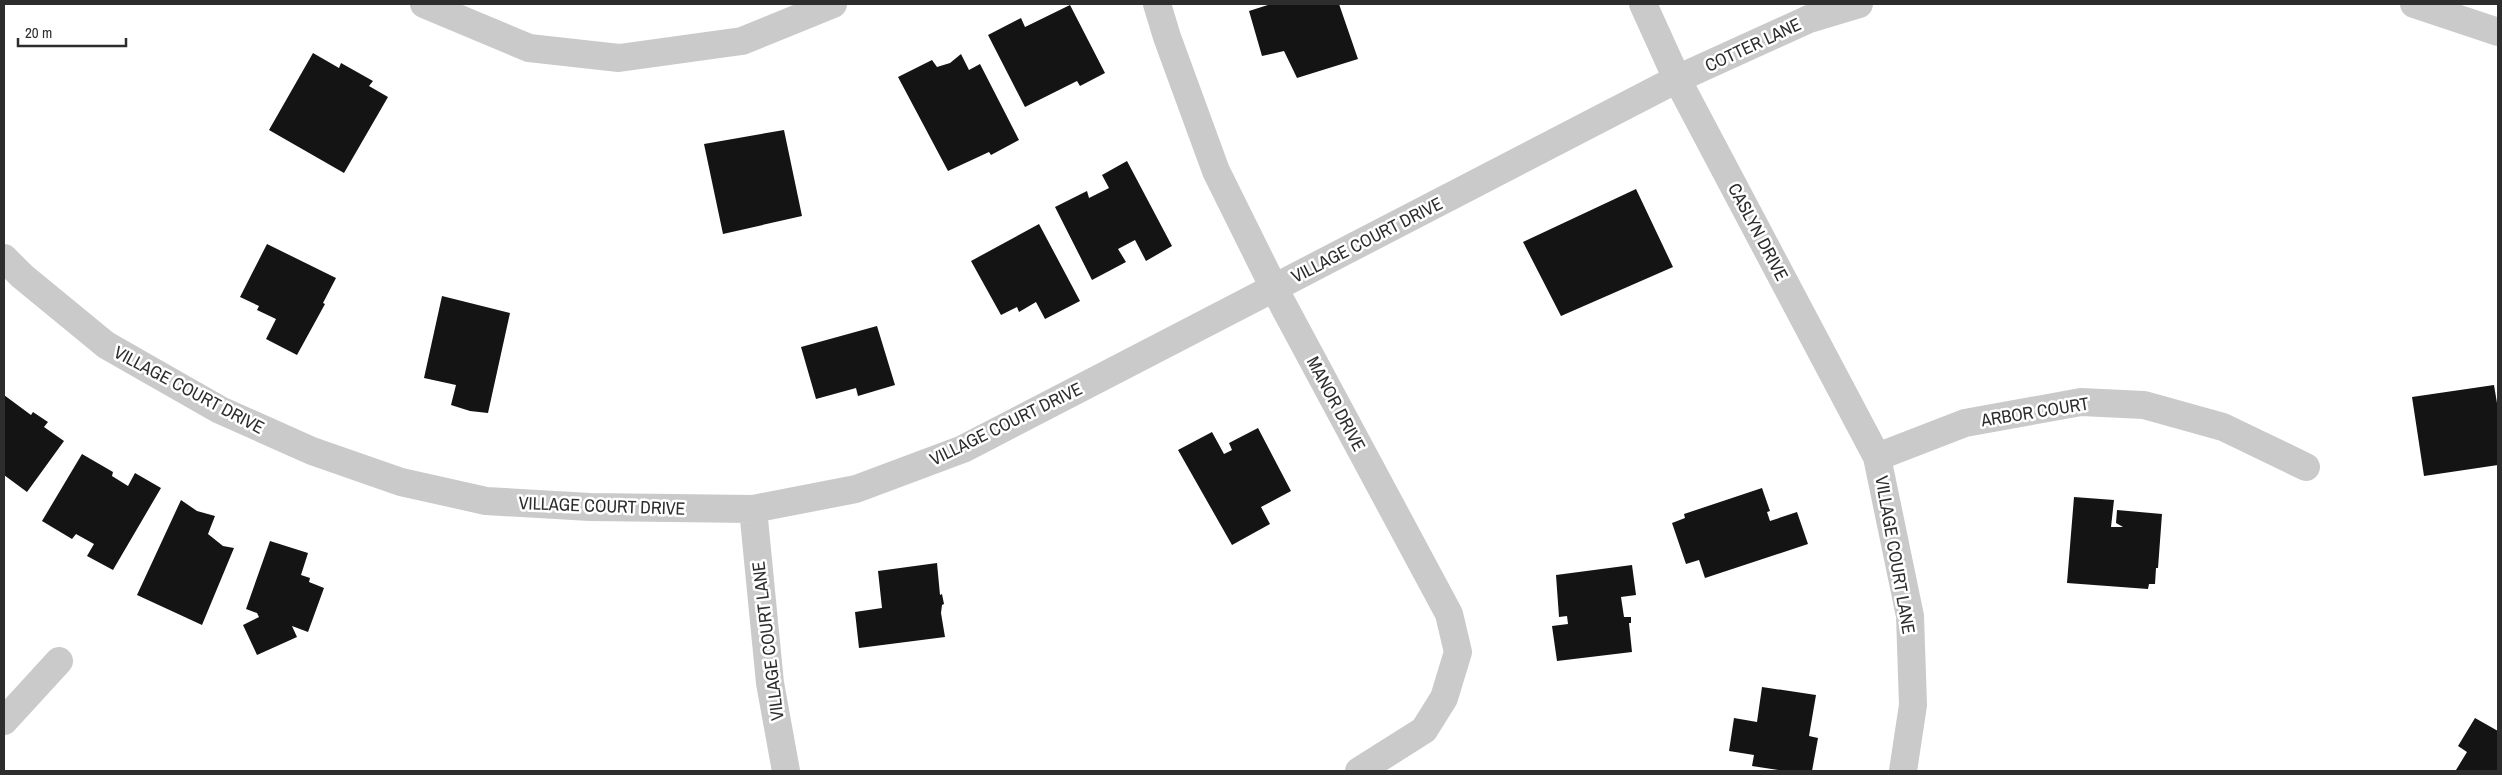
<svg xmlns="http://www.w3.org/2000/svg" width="2502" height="775" font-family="'Archivo Narrow',sans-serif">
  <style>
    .building { fill: #141414 }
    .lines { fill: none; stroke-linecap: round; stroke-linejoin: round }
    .minor { stroke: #cacaca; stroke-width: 28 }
    .labels { text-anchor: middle; stroke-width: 5; stroke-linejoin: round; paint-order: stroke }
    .street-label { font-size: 18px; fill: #2d2d2d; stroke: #fff }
  </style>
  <rect width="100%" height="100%" fill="#fff"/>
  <!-- building -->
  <path class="building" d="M 1271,4 L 1339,4 L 1358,59 L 1297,78 L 1284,51 L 1262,56 L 1249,11 Z
    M 1070,5 L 1105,73 L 1080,86 L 1077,81 L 1025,107 L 988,35 L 1021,18 L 1025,27 Z
    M 313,53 L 339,68 L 341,63 L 373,81 L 369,86 L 388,97 L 344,173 L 269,130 Z
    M 961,54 L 969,70 L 980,64 L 1019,140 L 991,155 L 989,152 L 948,171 L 898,77 L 932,60 L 937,67 L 950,63 Z
    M 784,130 L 802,216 L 723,234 L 704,144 Z
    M 1127,161 L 1172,246 L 1146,261 L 1135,240 L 1118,249 L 1126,262 L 1092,280 L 1055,207 L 1087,191 L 1089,198 L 1109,188 L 1102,175 Z
    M 1636,189 L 1673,267 L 1561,316 L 1523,242 Z
    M 1039,224 L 1080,301 L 1045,319 L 1036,302 L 1019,312 L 1017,307 L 1001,315 L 971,261 Z
    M 267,244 L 336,278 L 323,303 L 325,304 L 297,355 L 266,339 L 276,319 L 257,310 L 259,306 L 240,297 Z
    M 442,296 L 510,313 L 488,413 L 470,411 L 451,405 L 456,385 L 424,378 Z
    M 877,326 L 895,385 L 858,396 L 856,388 L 816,399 L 801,347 Z
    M 2494,385 L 2498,409 L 2498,465 L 2424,476 L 2412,397 Z
    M 4,395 L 31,415 L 33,412 L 48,422 L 44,427 L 64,441 L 27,492 L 4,475 Z
    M 1258,428 L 1291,491 L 1261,507 L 1270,524 L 1232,545 L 1178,450 L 1212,432 L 1224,454 L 1232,450 L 1229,443 Z
    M 82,454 L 113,472 L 112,476 L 128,486 L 135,473 L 161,488 L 113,570 L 87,556 L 94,544 L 76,534 L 72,539 L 42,521 Z
    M 1762,488 L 1770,511 L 1767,512 L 1770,521 L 1797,512 L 1808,544 L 1705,578 L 1699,560 L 1686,564 L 1672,523 L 1685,518 L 1684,514 Z
    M 2074,497 L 2114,500 L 2111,527 L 2123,527 L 2116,523 L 2117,510 L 2162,514 L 2158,568 L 2156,568 L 2155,584 L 2149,584 L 2148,589 L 2067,583 Z
    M 181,500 L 197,511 L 215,516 L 208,534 L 223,546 L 234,548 L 202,625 L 137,595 Z
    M 270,541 L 308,553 L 301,575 L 310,578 L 309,582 L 324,588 L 308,632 L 292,626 L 297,637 L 257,655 L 243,625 L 259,617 L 257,613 L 246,609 Z
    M 937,563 L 940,595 L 942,594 L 944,604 L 942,605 L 941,613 L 945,637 L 859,648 L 855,612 L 882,608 L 878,571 Z
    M 1632,565 L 1636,595 L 1621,597 L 1624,617 L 1631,617 L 1631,623 L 1629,623 L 1632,652 L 1557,661 L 1552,626 L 1568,624 L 1567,616 L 1559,617 L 1556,575 Z
    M 1762,687 L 1816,695 L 1809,736 L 1818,738 L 1812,771 L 1785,771 L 1752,766 L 1754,755 L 1729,751 L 1734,718 L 1757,722 Z
    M 2475,718 L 2498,731 L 2498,771 L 2456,770 L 2467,752 L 2458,746 Z"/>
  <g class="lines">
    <!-- minor -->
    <path class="minor" d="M 424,4 L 529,48 L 619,58 L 742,41 L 833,4
      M 1157,4 L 1167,37 L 1216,171 L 1274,288 L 1449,614 L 1458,652 L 1444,698 L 1424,730 L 1359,771
      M 1643,4 L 1677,79 L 1877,457 L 1910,616 L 1913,705 L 1903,771
      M 2414,4 L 2498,32
      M 4,258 L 22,276 L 106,345 L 220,410 L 312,451 L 401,482 L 486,501 L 590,507 L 753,509 L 856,489 L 963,449 L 1677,79 L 1809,19 L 1859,4
      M 1877,457 L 1965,423 L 2081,402 L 2144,405 L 2223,427 L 2306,467
      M 753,509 L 770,683 L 786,771
      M 4,721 L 59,661"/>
  </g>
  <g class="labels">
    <!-- street labels -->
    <g class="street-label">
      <text transform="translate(1753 45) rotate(-25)" y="6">COTTER LANE</text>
      <text transform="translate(1758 232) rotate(62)" y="6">CASLYN DRIVE</text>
      <text transform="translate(1367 240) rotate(-27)" y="6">VILLAGE COURT DRIVE</text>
      <text transform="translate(189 390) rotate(28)" y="6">VILLAGE COURT DRIVE</text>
      <text transform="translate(1336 404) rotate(62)" y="6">MANOR DRIVE</text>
      <text transform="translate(2035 412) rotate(-9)" y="6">ARBOR COURT</text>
      <text transform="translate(1006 424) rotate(-26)" y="6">VILLAGE COURT DRIVE</text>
      <text transform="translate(602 506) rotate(2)" y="6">VILLAGE COURT DRIVE</text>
      <text transform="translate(1895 555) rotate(80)" y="6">VILLAGE COURT LANE</text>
      <text transform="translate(768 641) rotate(-97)" y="6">VILLAGE COURT LANE</text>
    </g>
  </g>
  <!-- border -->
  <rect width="2502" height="775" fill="none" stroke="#2d2d2d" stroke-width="10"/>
  <!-- scale -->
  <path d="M18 38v8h108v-8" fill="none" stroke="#2d2d2d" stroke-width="2.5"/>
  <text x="25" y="38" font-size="15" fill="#2d2d2d" stroke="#ffffff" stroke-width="4" paint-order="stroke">20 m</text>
</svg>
